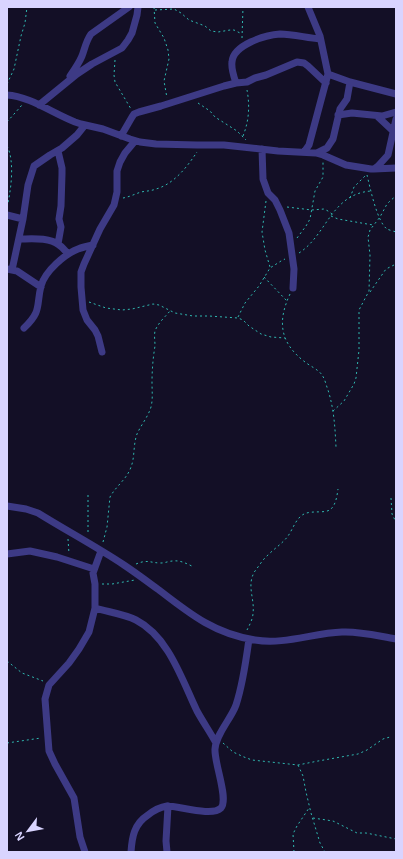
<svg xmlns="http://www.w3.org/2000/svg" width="403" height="859" font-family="Arial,sans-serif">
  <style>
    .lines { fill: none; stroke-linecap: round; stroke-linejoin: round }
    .path { stroke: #2fb8b0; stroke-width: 1; stroke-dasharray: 2 3; stroke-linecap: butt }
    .minor { stroke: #3d3a85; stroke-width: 7 }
  </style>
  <rect width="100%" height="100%" fill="#130f26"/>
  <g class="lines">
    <!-- path -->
    <path class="path" d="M 154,7 L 155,23 L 164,38 L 168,50 L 169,59 L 164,81 L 167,98
      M 155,10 L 174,9 L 181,13 L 189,20 L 205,26 L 211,31 L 218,32 L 230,30 L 234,30 L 242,34
      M 242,38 L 243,7
      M 115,60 L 114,75 L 115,82 L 131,109
      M 7,84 L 14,69 L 21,36 L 25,23 L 27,7
      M 198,103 L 210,111 L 215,117 L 237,131 L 246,140
      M 7,122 L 22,105
      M 243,136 C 249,121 250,106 247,90
      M 7,146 C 15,161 11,191 7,207
      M 367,175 C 370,187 377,222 387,229 C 389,230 393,231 396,232
      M 123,198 C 129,197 135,194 141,192 C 146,191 151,191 156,189 C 174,184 187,167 197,152
      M 350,198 L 354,187 L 365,176
      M 266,201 L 262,232 L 265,250 L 270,267
      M 287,207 L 312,210 L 324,209 L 328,211 L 332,214
      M 331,216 L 338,219 L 373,225
      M 297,238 L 306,226 L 310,219 L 315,191 L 323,177 L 323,162
      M 299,253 C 327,235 331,194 371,191
      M 264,277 L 287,301
      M 370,292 L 386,269 L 396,264
      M 290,294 C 277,322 280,343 305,362 C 310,366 319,370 322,375 C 325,379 326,385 328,390 C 334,409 335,427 336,447
      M 89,302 L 106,308 L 122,310 L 132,309 L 153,304 L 159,305 L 175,313 L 193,316 L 209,316 L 238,318 L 243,320 L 249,326 L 261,334 L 271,337 L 285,338
      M 238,317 L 245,303 L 259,286 L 270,268 L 281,261 L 285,259
      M 333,411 L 344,401 L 354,384 L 356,378 L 359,350 L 359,310 L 369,291 L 370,255 L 368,237 L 369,234 L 370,230 L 380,217 L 387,204 L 391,200 L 396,196
      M 88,495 L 88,535
      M 391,498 L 392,514 L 396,522
      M 68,539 L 69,554
      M 103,542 L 107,527 L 110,497 C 116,486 127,479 131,467 C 135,457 133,445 137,434 C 141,425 148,417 151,407 C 153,399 152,391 152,383 C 152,370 153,358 155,346 C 155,341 154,336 155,331 C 158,323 165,317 170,311
      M 136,564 C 148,559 150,563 161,563 C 165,563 169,561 173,561 C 181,560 187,564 194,567
      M 102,584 L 112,584 L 135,580
      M 247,630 C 249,626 253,619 253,613 C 255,599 246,585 255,571 C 259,566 263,559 268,555 C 275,548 283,543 288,536 C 293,529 296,518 304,514 C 312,510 326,514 331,509 C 336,504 337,496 338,489
      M 7,661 L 22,673 L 43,681
      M 7,743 L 41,738
      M 223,743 L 233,752 L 244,757 L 252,760 L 298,765 L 318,761 L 358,754 L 367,750 L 383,739 L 390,737
      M 298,765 L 303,776 L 306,792 L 311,813 L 320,843 L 325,852
      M 313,818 L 333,821 L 357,833 L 366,833 L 396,839
      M 294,852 L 293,834 L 297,826 L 309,808"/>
    <!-- minor -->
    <path class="minor" d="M 328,74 L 350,82 L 396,94
      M 70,76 C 75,69 79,63 82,56 C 85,48 86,41 91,34 L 129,7
      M 236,83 C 234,77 231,69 232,62 C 233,45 265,35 280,34 C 293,34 307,38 320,39
      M 7,95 C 29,96 54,114 75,122 L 81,124 L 103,129 L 130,139 L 140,142 L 156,144 L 197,145 L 224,145 L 278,151 L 316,153 L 323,155 L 346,165 L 371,169 L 374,169 L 378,166 L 388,155 L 396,119
      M 39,105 L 77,74 L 92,64 L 122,48 L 128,40 L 132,33 L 137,15 L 138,7
      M 338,115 L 352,113 L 382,116 L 396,112
      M 377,116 L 393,131
      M 121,136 L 132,117 L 134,114 L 139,112 L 161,106 L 224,86 L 236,83 L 247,82 L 255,78 L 266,75 L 297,62 L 304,63 L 308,66 L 326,83
      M 262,149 L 263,179 L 268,193 L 275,200 L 280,210 L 289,233 L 294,269 L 293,288
      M 58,151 L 62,168 L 62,174 L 61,206 L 59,219 L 61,227 L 58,244
      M 304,152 L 309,145 L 328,74 L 320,36 L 308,7
      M 317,153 L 327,148 L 333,139 L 340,109 L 347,99 L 350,82
      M 374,169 L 396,168
      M 7,215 L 23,219
      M 19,239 C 31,239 49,237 59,245 C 63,247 65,251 68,254
      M 7,269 L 17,271 L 41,287
      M 12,270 L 23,219 L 28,185 L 34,166 L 50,155 L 62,148 L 77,135 L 85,125
      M 24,328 C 42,311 36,306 41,286 C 45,271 65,254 78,249 C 83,247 88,246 93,245
      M 102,352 L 98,336 L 95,330 L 87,320 L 83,310 L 81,287 L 81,272 L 84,264 L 100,229 L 114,205 L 117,192 L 117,171 L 120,162 L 125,153 L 135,141
      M 7,506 L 26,509 L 38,513 C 67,531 97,547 124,565 C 136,573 148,582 159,590 C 190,614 215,634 255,640 C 284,645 313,633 342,632 C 360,631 378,636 396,639
      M 7,554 L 30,551 L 57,557 L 94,569
      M 95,608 C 108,612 124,614 136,620 C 169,637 182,680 197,711 C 203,722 210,732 216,743
      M 85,852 L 80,837 L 74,798 L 55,764 L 49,751 L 45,699 L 49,685 L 69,663 L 79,649 L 89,632 L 95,608 L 95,584 L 93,573 L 101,551
      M 131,852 C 132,837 134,824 148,815 C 153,811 160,807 167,806 C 179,806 212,817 221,808 C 229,799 214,763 215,749 C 216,734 231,719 236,705 C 243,684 246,661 249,639
      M 167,852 L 166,841 L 168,806"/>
  </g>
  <!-- border -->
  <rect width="403" height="859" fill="none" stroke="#d9d4ff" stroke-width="16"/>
  <!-- north arrow -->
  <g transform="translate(28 831) rotate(238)" stroke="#130f26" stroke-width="3" paint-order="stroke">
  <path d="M0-3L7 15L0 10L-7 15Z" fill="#d9d4ff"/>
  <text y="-6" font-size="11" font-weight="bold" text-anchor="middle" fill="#d9d4ff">N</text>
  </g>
</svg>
